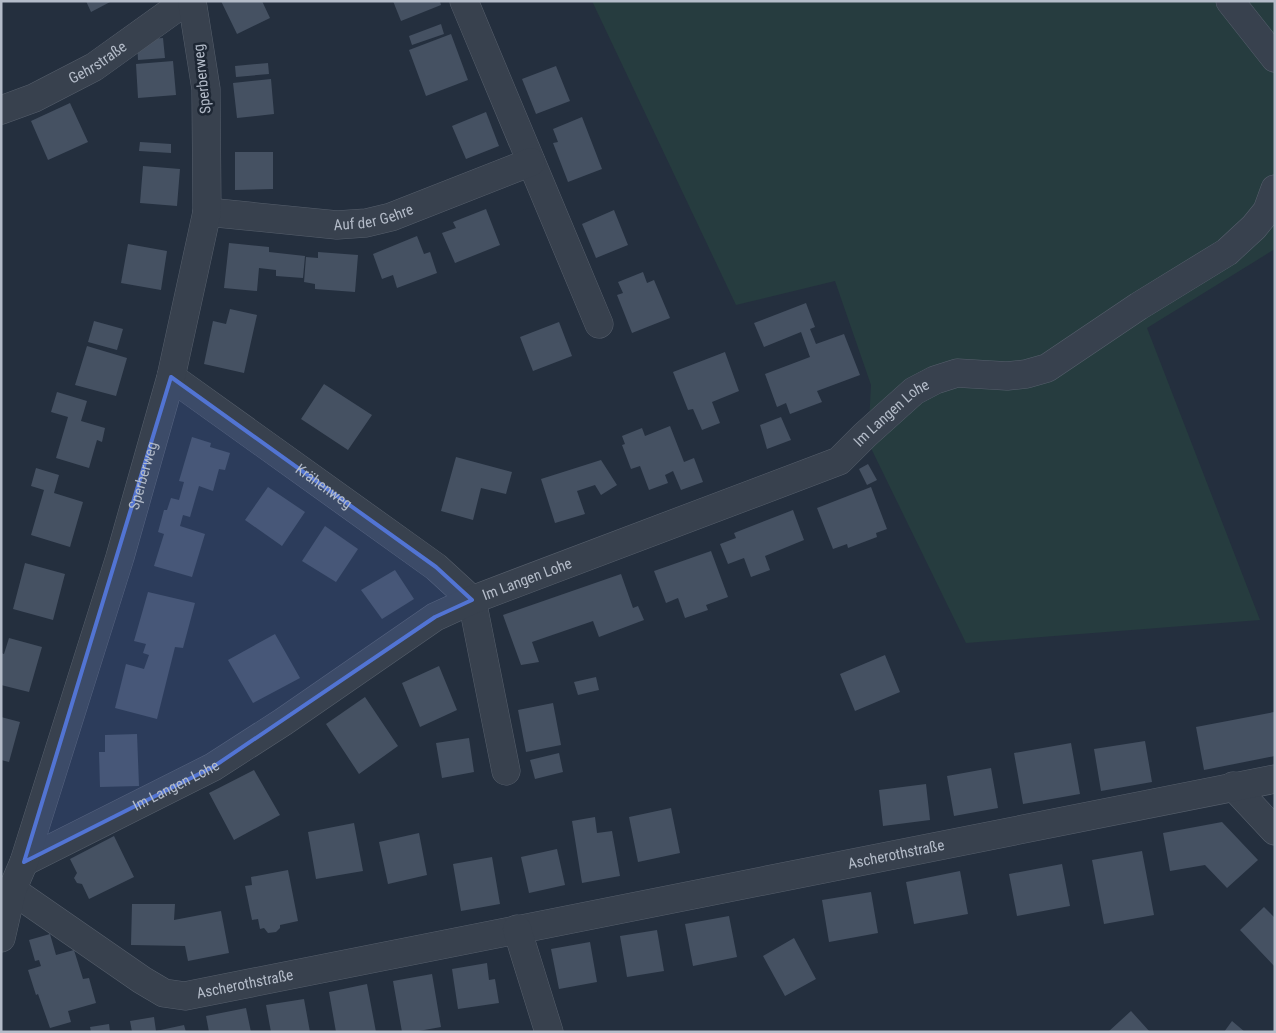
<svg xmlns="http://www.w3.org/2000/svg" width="1276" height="1033" font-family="'Roboto Condensed',sans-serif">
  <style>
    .green { fill: #263c3f }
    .building { fill: #455162 }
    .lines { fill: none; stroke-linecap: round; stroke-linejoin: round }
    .street-casing { stroke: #565f6c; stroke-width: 29 }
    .street { stroke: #38414e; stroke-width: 28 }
    .marked { fill: #5274d3; fill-opacity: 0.2; stroke: #5274d3; stroke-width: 4; stroke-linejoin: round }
    .labels { text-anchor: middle; stroke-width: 5; stroke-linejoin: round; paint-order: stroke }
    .street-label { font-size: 15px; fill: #b4bcc9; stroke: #1d2633 }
  </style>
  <rect width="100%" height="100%" fill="#242f3e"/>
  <!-- green -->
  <path class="green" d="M 592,1 L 1275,1 L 1275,249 L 1147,328 L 1260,620 L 966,643 L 868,442 L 871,385 L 835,281 L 736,305 Z"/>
  <!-- building -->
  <path class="building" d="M 86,1 L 112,1 L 91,12 Z
    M 221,1 L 262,1 L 270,18 L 237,34 Z
    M 393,1 L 440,1 L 441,5 L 401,21 Z
    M 441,24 L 444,34 L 412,45 L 409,36 Z
    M 451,34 L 468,80 L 426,96 L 409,50 Z
    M 163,38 L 165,58 L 138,60 L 137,40 Z
    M 173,61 L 176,95 L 138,98 L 136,64 Z
    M 268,63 L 269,74 L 236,77 L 235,66 Z
    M 556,66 L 570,101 L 536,114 L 522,79 Z
    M 271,79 L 274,114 L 237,118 L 233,83 Z
    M 70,103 L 88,142 L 48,160 L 31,121 Z
    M 486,112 L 499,146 L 466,159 L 452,126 Z
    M 582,117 L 602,169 L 568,182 L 553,143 L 558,142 L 553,129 Z
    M 140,142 L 171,144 L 171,153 L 139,151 Z
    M 235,152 L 273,152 L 273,189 L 235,190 Z
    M 143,166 L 180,169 L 177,206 L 140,203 Z
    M 486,209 L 500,245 L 455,263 L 442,233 L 456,228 L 453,222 Z
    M 614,210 L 628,245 L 596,258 L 582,224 Z
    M 417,236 L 424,254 L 430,252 L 437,273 L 397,288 L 393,275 L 382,279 L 373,254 Z
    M 229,243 L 269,247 L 269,252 L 305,256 L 303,278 L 276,276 L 276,270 L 259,268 L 257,291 L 224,288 Z
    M 128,244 L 167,251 L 161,290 L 121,283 Z
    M 318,252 L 358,255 L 355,292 L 315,289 L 315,284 L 304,282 L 306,257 L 318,258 Z
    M 643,272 L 647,283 L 654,280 L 670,318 L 632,333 L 617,295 L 623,293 L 618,282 Z
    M 806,303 L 815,327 L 810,329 L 816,344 L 844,334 L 860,375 L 817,391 L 822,402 L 790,414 L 786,403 L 777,407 L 765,374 L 810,357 L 801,332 L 764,347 L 754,323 Z
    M 230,309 L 257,315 L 244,373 L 204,364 L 213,321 L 226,324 Z
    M 94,321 L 123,329 L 117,350 L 88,342 Z
    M 559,322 L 572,356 L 533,371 L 520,337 Z
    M 87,346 L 127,358 L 116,396 L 75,385 Z
    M 725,352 L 739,391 L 712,402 L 720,423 L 702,430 L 693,409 L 688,410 L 673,372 Z
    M 324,384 L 372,415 L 348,450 L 301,419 Z
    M 57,392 L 87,401 L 81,421 L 105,428 L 102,442 L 97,440 L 89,468 L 56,458 L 68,417 L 51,412 Z
    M 781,417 L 791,440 L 767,449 L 760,425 Z
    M 670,426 L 684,462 L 694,458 L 703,482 L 681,490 L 673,471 L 665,475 L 668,483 L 649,490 L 640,466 L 631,469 L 622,445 L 625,444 L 622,436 L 642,428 L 645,436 Z
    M 192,437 L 211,443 L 210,447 L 230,453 L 225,470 L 219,469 L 213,491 L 199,486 L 190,517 L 183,515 L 180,526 L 205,534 L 192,577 L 154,566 L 164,534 L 158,532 L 164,510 L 167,510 L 171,498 L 179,500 L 184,482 L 179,481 Z
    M 456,457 L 512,472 L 506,494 L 481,488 L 473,520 L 441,511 Z
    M 601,460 L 617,485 L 601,495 L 595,485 L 577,491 L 585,514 L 555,523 L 541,479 Z
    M 868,464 L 877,480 L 867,485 L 859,469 Z
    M 36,468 L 59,475 L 54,493 L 83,502 L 70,547 L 31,535 L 44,490 L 31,486 Z
    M 268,487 L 305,512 L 282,546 L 245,520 Z
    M 871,487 L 887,529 L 876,533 L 877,537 L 848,548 L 847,544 L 833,549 L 817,508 Z
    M 793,510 L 804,540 L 765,556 L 770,570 L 751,577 L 744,558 L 728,564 L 720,544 L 736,538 L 734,533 Z
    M 325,526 L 358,549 L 336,582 L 302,561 Z
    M 711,551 L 728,597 L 706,605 L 708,610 L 685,618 L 678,598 L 666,603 L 654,571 Z
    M 25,563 L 65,574 L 53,620 L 13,609 Z
    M 395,570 L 414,599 L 382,619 L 361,590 Z
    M 621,574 L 633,608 L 638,606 L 644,620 L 599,637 L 593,621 L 532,642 L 539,662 L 521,665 L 503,615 Z
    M 148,592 L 195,603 L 183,648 L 175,647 L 157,719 L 115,708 L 126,664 L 144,669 L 149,655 L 143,653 L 146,644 L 134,641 Z
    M 275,634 L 300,678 L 253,703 L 228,660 Z
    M 9,638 L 42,647 L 29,692 L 1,685 L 1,653 L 4,654 Z
    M 885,655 L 900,692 L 855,711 L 840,674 Z
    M 439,666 L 457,710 L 420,727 L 402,683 Z
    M 596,677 L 599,690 L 578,695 L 574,682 Z
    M 365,697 L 398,746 L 359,774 L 326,724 Z
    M 553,703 L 561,745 L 526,752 L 518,710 Z
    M 1274,712 L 1275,756 L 1204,770 L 1196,727 Z
    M 1,717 L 20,722 L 9,762 L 1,760 Z
    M 137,734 L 139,786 L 100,787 L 99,752 L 105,752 L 105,735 Z
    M 469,738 L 474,772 L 442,778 L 436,743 Z
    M 1145,741 L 1152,782 L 1101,791 L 1094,749 Z
    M 1071,743 L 1080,794 L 1023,804 L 1014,753 Z
    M 559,753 L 563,772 L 535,779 L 530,760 Z
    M 991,768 L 998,808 L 954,816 L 947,776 Z
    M 254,770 L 280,815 L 234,840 L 209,793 Z
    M 926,784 L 930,820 L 883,826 L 879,790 Z
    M 671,808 L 680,853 L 638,862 L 629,817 Z
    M 595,817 L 597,833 L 612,831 L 620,876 L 582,883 L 572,821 Z
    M 1222,822 L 1258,860 L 1227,888 L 1205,865 L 1170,871 L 1163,833 Z
    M 354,823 L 363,871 L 316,879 L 308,832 Z
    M 419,833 L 427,875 L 388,884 L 379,842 Z
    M 114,836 L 134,877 L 89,899 L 82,884 L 77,883 L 74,878 L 77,873 L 70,859 Z
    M 557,849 L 565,885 L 529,893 L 521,857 Z
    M 1142,851 L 1154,915 L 1104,924 L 1092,860 Z
    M 492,857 L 500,904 L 461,911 L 453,864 Z
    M 1062,864 L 1070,906 L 1017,916 L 1009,874 Z
    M 288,870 L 298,921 L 280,925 L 280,928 L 276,932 L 268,933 L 264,928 L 260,929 L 258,919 L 252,920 L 245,886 L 252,885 L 251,877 Z
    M 960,871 L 968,914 L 914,924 L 906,882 Z
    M 871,892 L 878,933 L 829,942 L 822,900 Z
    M 132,904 L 175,904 L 174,920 L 221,911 L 229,953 L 188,961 L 185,946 L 131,945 Z
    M 1264,907 L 1275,918 L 1275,967 L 1240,930 Z
    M 729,916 L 737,957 L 693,966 L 685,924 Z
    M 657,930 L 664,971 L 627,977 L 620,936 Z
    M 50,934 L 56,955 L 74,950 L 83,979 L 89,978 L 96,1003 L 68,1011 L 71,1022 L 50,1028 L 38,994 L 36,995 L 28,970 L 41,966 L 39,960 L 35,961 L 29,940 Z
    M 794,938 L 816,979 L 785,996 L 763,956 Z
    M 590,942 L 597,982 L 559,989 L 551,949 Z
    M 487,963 L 489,980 L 495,979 L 499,1003 L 458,1009 L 452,969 Z
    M 432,974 L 441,1027 L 413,1032 L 402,1032 L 393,981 Z
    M 367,984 L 376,1032 L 336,1032 L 329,992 Z
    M 304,999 L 310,1032 L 271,1032 L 266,1005 Z
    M 246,1008 L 251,1032 L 209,1032 L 206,1016 Z
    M 1131,1011 L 1150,1032 L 1108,1032 Z
    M 154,1017 L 156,1031 L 184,1025 L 186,1032 L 132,1032 L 130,1021 Z
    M 1232,1021 L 1245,1032 L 1224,1032 Z
    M 109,1024 L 110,1032 L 91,1032 L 90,1027 Z"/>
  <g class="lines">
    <!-- street casing -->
    <g class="street-casing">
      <g id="street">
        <path d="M 464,1 L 599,324"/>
        <path d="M 1230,1 L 1275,58"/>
        <path id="s1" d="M 1,110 L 34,98 L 94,67 L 186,1"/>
        <path id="s2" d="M 207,212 L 337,225 L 366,223 L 391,217 L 531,162"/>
        <path id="s3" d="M 171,377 L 436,567 L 472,600"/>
        <path d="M 472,600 L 506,771"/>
        <path d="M 1233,786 L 1275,831"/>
        <path id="s4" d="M 24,862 L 213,767 L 283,722 L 435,617 L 472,600 L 839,461 L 865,435 L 914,391 L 935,380 L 957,373 L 1007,376 L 1026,374 L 1047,368 L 1139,306 L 1227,252 L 1254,227 L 1267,211 L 1275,189"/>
        <path id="s5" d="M 12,890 L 142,980 L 164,993 L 185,996 L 1275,779"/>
        <path d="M 517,929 L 549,1032"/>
        <path id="s6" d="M 1,938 L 12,890 L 24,862 L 120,557 L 171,377 L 207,212 L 206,89 L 192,1"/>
      </g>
    </g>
    <!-- street -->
    <use href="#street" class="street"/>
  </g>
  <!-- marked area -->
  <path class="marked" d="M 171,377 L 436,567 L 472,600 L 435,617 L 213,767 L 24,862 Z"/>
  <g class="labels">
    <!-- street labels -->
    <g class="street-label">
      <text dy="5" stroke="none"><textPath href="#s1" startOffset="108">Gehrstraße</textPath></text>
      <text transform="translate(202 79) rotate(-96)" y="5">Sperberweg</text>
      <text dy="5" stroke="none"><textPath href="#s2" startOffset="168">Auf der Gehre</textPath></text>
      <text dy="5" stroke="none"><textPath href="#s4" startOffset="984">Im Langen Lohe</textPath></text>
      <text dy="5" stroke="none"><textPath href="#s6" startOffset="484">Sperberweg</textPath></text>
      <text dy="5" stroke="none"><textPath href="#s3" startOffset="188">Krähenweg</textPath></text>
      <text dy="5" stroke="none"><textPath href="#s4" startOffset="579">Im Langen Lohe</textPath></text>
      <text dy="5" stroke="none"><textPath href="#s4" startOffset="170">Im Langen Lohe</textPath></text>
      <text dy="5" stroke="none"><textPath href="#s5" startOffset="930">Ascherothstraße</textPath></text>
      <text dy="5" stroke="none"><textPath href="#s5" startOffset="266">Ascherothstraße</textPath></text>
    </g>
  </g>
  <!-- border -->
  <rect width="1276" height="1033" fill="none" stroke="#b4bcc9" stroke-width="5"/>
</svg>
